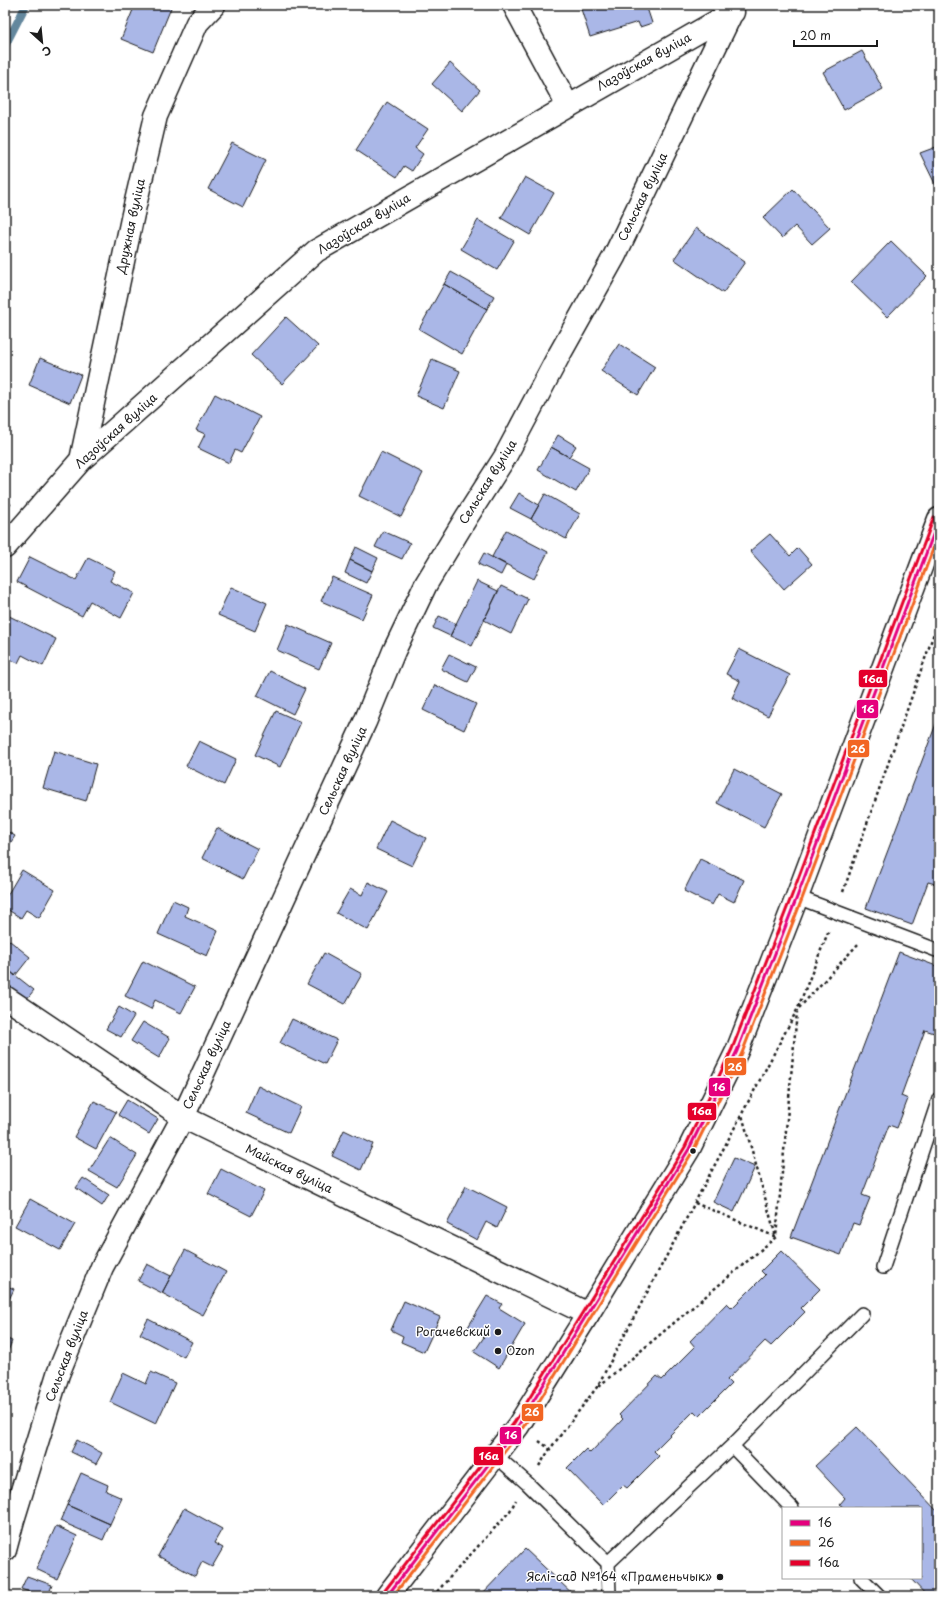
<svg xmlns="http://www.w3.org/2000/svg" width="944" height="1601" font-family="'Playpen Sans',sans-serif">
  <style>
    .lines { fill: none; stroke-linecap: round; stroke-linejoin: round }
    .stream { stroke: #63879d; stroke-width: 8 }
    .building { fill: #aab7e7; stroke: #1c1c1c }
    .lane-casing { stroke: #1c1c1c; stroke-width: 16 }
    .street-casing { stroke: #1c1c1c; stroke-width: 25 }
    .secondary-casing { stroke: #1c1c1c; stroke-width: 25 }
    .path { stroke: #1c1c1c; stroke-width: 2.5; stroke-dasharray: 3 3; stroke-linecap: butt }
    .lane { stroke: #fff; stroke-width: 13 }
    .street { stroke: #fff; stroke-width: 22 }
    .secondary { stroke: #fff; stroke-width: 22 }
    .bus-1-casing { stroke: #fff; stroke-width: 6 }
    .bus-2-casing { stroke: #fff; stroke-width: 6 }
    .bus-3-casing { stroke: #fff; stroke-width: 6 }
    .bus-1 { stroke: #e5007d; stroke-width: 3 }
    .bus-2 { stroke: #f26522; stroke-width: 3 }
    .bus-3 { stroke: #e4002b; stroke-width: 3 }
    .bus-dot { fill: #1c1c1c; stroke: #fff; stroke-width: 1.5 }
    .labels { text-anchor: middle; stroke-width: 3; stroke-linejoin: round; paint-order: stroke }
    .street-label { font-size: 12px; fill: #1c1c1c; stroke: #fff }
    .poi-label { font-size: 12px; fill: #1c1c1c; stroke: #fff; text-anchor: end }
    .line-badge { stroke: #fff; stroke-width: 1.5 }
    .badge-label { font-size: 11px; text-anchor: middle; font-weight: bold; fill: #fff }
  </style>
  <rect width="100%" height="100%" fill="#fff"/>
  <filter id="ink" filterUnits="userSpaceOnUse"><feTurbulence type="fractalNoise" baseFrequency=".025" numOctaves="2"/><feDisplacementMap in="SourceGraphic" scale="8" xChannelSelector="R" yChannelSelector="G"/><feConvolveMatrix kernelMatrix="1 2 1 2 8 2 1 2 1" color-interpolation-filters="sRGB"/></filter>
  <g filter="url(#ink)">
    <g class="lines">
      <!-- stream -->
      <path class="stream" d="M 5,46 L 26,5"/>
    </g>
    <!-- building -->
    <path class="building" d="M 135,5 L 163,5 L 171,8 L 153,52 L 121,39 Z
      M 591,5 L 646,5 L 652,23 L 640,27 L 638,22 L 590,37 L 581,9 Z
      M 862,51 L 883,89 L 844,110 L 823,72 Z
      M 450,63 L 480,90 L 462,111 L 432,84 Z
      M 387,102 L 428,129 L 415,148 L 423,154 L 412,171 L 404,166 L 397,177 L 356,150 Z
      M 232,143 L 266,160 L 243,207 L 208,189 Z
      M 938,143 L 939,143 L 939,192 L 920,153 L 936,147 Z
      M 525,177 L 554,193 L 530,235 L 501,218 Z
      M 793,189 L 830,228 L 812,244 L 795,226 L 782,238 L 763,218 Z
      M 478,220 L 514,241 L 497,270 L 461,249 Z
      M 696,228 L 745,262 L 723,293 L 674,259 Z
      M 891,241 L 927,276 L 887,317 L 851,282 Z
      M 451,272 L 494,296 L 487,309 L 444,284 Z
      M 444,284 L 487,309 L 462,354 L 419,329 Z
      M 286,317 L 318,346 L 282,384 L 251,355 Z
      M 619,344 L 655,367 L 638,395 L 601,371 Z
      M 40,358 L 81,375 L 70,403 L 29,385 Z
      M 432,359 L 460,371 L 444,408 L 416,396 Z
      M 215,394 L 260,417 L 241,453 L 235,450 L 229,463 L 198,448 L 205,434 L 196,430 Z
      M 558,435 L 576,446 L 569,457 L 551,447 Z
      M 551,447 L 589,468 L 576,492 L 538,470 Z
      M 381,452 L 423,473 L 401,517 L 359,496 Z
      M 519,493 L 539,505 L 531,519 L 510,508 Z
      M 545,494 L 580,514 L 566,539 L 531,519 Z
      M 5,500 L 11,504 L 5,514 Z
      M 506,530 L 548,552 L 534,579 L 492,557 Z
      M 383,531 L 410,543 L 402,559 L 375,547 Z
      M 770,534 L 790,556 L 798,548 L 812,564 L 784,589 L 750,551 Z
      M 356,547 L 378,558 L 372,571 L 350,560 Z
      M 484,553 L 506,565 L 501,575 L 478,564 Z
      M 30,557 L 76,580 L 88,558 L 115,571 L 110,581 L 134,593 L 121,618 L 90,601 L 82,616 L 17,582 Z
      M 350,560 L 372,571 L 366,583 L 345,573 Z
      M 332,577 L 373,595 L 362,619 L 321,601 Z
      M 477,581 L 498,591 L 472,646 L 450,636 Z
      M 501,586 L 528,599 L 511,634 L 484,620 Z
      M 231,587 L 267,603 L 255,631 L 218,615 Z
      M 5,614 L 56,639 L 43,666 L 22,655 L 18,663 L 5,657 Z
      M 439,616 L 457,624 L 450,636 L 433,628 Z
      M 288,624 L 331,643 L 319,669 L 277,650 Z
      M 739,649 L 790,675 L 768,716 L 732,698 L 740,681 L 726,674 Z
      M 449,654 L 476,667 L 468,682 L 441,669 Z
      M 270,671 L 305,689 L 293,714 L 257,696 Z
      M 435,685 L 476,704 L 464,730 L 423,710 Z
      M 276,711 L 301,722 L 280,767 L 255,755 Z
      M 939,716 L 939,855 L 938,858 L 939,859 L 939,885 L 928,882 L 912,925 L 866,908 Z
      M 199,741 L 236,759 L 224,785 L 186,766 Z
      M 54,751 L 96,764 L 86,801 L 43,788 Z
      M 734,769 L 782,794 L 764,827 L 717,803 Z
      M 390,820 L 426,838 L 412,866 L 376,849 Z
      M 217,828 L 258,849 L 243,879 L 202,858 Z
      M 5,830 L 15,836 L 5,851 Z
      M 700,859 L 744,880 L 734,902 L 718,894 L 712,905 L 684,891 Z
      M 22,870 L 55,890 L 39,918 L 26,910 L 21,918 L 5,908 L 5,899 Z
      M 368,882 L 388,892 L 368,930 L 336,913 L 350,889 L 362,895 Z
      M 173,900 L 188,907 L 185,916 L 218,931 L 207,956 L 158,934 Z
      M 5,937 L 30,957 L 15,976 L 5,967 Z
      M 899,952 L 939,967 L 939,999 L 937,1004 L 939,1005 L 939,1021 L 934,1033 L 925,1030 L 901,1096 L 908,1099 L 897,1128 L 889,1125 L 862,1195 L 870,1198 L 859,1225 L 853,1223 L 841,1255 L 791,1237 Z
      M 324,953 L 362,974 L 345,1004 L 307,984 Z
      M 143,961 L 195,987 L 181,1013 L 155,1000 L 151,1009 L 125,996 Z
      M 6,968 L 34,990 L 26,1000 L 5,983 Z
      M 119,1007 L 134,1016 L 121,1037 L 106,1029 Z
      M 292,1019 L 337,1040 L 325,1064 L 280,1043 Z
      M 143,1022 L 170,1038 L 159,1058 L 131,1041 Z
      M 258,1086 L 301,1107 L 289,1133 L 246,1113 Z
      M 127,1100 L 158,1119 L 149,1134 L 118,1115 Z
      M 94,1101 L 116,1112 L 96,1149 L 74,1137 Z
      M 344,1130 L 373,1144 L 361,1170 L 332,1156 Z
      M 110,1138 L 137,1155 L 117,1187 L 89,1171 Z
      M 734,1158 L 755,1167 L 734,1212 L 713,1202 Z
      M 221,1169 L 264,1191 L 251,1216 L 208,1194 Z
      M 83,1178 L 109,1195 L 102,1206 L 76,1188 Z
      M 466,1186 L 507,1207 L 497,1228 L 486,1222 L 477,1240 L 447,1224 Z
      M 30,1199 L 75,1224 L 60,1250 L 15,1226 Z
      M 185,1250 L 226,1272 L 203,1315 L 162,1293 Z
      M 781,1251 L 820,1289 L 801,1308 L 805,1312 L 771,1346 L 765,1341 L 727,1380 L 731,1384 L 699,1416 L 694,1411 L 654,1451 L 659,1456 L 627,1488 L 623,1485 L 603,1505 L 567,1468 L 586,1449 L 590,1453 L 623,1419 L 619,1415 L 657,1376 L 662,1380 L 695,1347 L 690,1341 L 727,1303 L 732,1308 L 765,1275 L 761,1271 Z
      M 147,1264 L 171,1276 L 162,1293 L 138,1281 Z
      M 5,1285 L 14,1289 L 5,1308 Z
      M 487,1296 L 502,1304 L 499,1308 L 525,1324 L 499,1368 L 474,1352 L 484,1337 L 468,1327 Z
      M 404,1301 L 440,1317 L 424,1352 L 401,1342 L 403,1336 L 391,1330 Z
      M 148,1319 L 192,1342 L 184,1357 L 140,1334 Z
      M 5,1338 L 12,1341 L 5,1359 Z
      M 151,1372 L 175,1383 L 156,1424 L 110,1402 L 123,1373 L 146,1384 Z
      M 857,1427 L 939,1513 L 939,1596 L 935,1592 L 932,1596 L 927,1596 L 910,1578 L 921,1578 L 921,1508 L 844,1508 L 840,1504 L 845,1498 L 815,1466 Z
      M 77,1440 L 102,1453 L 96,1464 L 71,1452 Z
      M 81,1473 L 108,1485 L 106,1491 L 122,1498 L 110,1524 L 67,1505 Z
      M 67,1505 L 110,1524 L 103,1540 L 60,1521 Z
      M 184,1508 L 222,1529 L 214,1543 L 223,1548 L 212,1567 L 202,1562 L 195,1576 L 158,1556 Z
      M 56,1526 L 77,1536 L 57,1579 L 36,1569 Z
      M 525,1549 L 575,1596 L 480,1596 Z
      M 27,1576 L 52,1585 L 48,1596 L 40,1596 L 21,1589 Z"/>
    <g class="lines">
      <!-- lane casing -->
      <g class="lane-casing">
        <path id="lane" d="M 797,897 L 939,951
          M 883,1267 L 939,1099
          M 732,1446 L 792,1508
          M 496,1456 L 527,1483 L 608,1563 L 609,1596
          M 608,1563 L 732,1446 L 862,1314
          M 861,1578 L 879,1596"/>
      </g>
      <!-- street casing -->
      <g class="street-casing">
        <path id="street" d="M 514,5 L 568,106
          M 81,460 L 133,214 L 156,116 L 197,23 L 214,5
          M 5,547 L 81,460 L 316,251 L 733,12
          M 5,997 L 183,1117 L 588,1314
          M 5,1550 L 13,1520 L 58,1374 L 102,1267 L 183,1117 L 365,722 L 394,651 L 426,584 L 466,518 L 505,457 L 558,357 L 614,257 L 731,14"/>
      </g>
      <!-- secondary casing -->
      <g class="secondary-casing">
        <path id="secondary" d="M 387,1596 L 518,1426 L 588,1314 L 689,1149 L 737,1051 L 797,897 L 939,519"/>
      </g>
      <!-- path -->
      <path class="path" d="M 843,892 L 939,619
        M 799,1008 L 859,943
        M 695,1203 L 776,1237 L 742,1115
        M 599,1386 L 776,1237 L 797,1012
        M 539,1441 L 550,1449
        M 539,1466 L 550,1449 L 597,1387 L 797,1010 L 829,930
        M 433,1596 L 510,1511 L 516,1500"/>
      <!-- lane -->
      <use href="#lane" class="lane"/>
      <!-- street -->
      <use href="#street" class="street"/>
      <!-- secondary -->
      <use href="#secondary" class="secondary"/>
      <!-- bus-1 casing -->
      <g class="bus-1-casing">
        <path id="bus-1" d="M 387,1596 L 518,1426 L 689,1149 L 737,1051 L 797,897 L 939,519"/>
      </g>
      <!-- bus-2 casing -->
      <g class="bus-2-casing">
        <path id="bus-2" d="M 393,1596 L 522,1429 L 693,1151 L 742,1053 L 802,899 L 939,533"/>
      </g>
      <!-- bus-3 casing -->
      <g class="bus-3-casing">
        <path id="bus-3" d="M 383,1593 L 514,1423 L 685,1147 L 732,1049 L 792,895 L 934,517"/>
      </g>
      <!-- bus-1 -->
      <use href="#bus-1" class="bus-1"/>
      <!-- bus-2 -->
      <use href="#bus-2" class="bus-2"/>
      <!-- bus-3 -->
      <use href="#bus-3" class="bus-3"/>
    </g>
  </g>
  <!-- markers -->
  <g class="bus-dot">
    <circle cx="693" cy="1151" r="3.5"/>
    <circle cx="498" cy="1332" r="4"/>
    <circle cx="498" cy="1351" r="4"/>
    <circle cx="720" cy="1577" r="4"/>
  </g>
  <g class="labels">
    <!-- street labels -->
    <g class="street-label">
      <text transform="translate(644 62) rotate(-29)" y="4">Лазоўская вуліца</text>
      <text transform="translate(643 197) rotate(-64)" y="4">Сельская вуліца</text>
      <text transform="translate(364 224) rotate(-31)" y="4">Лазоўская вуліца</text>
      <text transform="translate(131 226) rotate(-78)" y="4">Дружная вуліца</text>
      <text transform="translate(116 431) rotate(-42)" y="4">Лазоўская вуліца</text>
      <text transform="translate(488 482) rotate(-58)" y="4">Сельская вуліца</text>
      <text transform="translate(343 771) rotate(-65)" y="4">Сельская вуліца</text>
      <text transform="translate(207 1065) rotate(-65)" y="4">Сельская вуліца</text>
      <text transform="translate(289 1169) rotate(26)" y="4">Майская вуліца</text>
      <text transform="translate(67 1356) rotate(-69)" y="4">Сельская вуліца</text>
    </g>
    <!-- poi labels -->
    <g class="poi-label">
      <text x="490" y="1336">Рогачевский</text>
      <text x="506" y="1355" text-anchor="start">Ozon</text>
      <text x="712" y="1581">Яслі-сад №164 «Праменьчык»</text>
    </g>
  </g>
  <g class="line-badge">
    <rect x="858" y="669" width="30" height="19" rx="4" fill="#e4002b"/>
    <rect x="856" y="699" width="23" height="20" rx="4" fill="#e5007d"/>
    <rect x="847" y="739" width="23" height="19" rx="4" fill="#f26522"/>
    <rect x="724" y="1057" width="23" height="19" rx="4" fill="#f26522"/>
    <rect x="708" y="1077" width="23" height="20" rx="4" fill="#e5007d"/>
    <rect x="687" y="1102" width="30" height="19" rx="4" fill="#e4002b"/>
    <rect x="521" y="1403" width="23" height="19" rx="4" fill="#f26522"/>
    <rect x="499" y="1426" width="23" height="19" rx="4" fill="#e5007d"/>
    <rect x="473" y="1446" width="31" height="20" rx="4" fill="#e4002b"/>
  </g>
  <g class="badge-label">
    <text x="873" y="683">16а</text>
    <text x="868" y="713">16</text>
    <text x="858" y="753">26</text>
    <text x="735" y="1071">26</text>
    <text x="719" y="1091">16</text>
    <text x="702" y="1115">16а</text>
    <text x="532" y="1416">26</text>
    <text x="511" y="1439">16</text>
    <text x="489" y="1460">16а</text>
  </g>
  <!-- margin -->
  <rect width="944" height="1601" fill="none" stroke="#fff" stroke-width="20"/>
  <rect x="10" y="10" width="924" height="1581" fill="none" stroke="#1c1c1c" stroke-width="1.5" filter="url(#ink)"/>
  <!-- legend -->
  <rect x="782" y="1507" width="140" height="72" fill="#ffffff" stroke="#a4a4a4"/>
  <rect x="790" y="1520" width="20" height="6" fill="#e5007d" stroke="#a4a4a4"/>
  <text x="818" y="1527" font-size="12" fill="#1c1c1c">16</text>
  <rect x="790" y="1540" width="20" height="6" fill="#f26522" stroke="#a4a4a4"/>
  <text x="818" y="1547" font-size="12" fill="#1c1c1c">26</text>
  <rect x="790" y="1560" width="20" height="6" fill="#e4002b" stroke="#a4a4a4"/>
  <text x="818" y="1567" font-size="12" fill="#1c1c1c">16а</text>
  <!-- north arrow -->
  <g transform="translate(42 42) rotate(153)" stroke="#ffffff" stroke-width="3" paint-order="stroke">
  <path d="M0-3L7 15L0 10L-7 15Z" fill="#1c1c1c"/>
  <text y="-6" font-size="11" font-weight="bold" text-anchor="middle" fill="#1c1c1c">С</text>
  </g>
  <!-- scale -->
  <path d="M794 40v6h83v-6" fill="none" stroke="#1c1c1c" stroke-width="2"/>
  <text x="800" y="40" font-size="12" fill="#1c1c1c" stroke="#ffffff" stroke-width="3" paint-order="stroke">20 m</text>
</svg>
